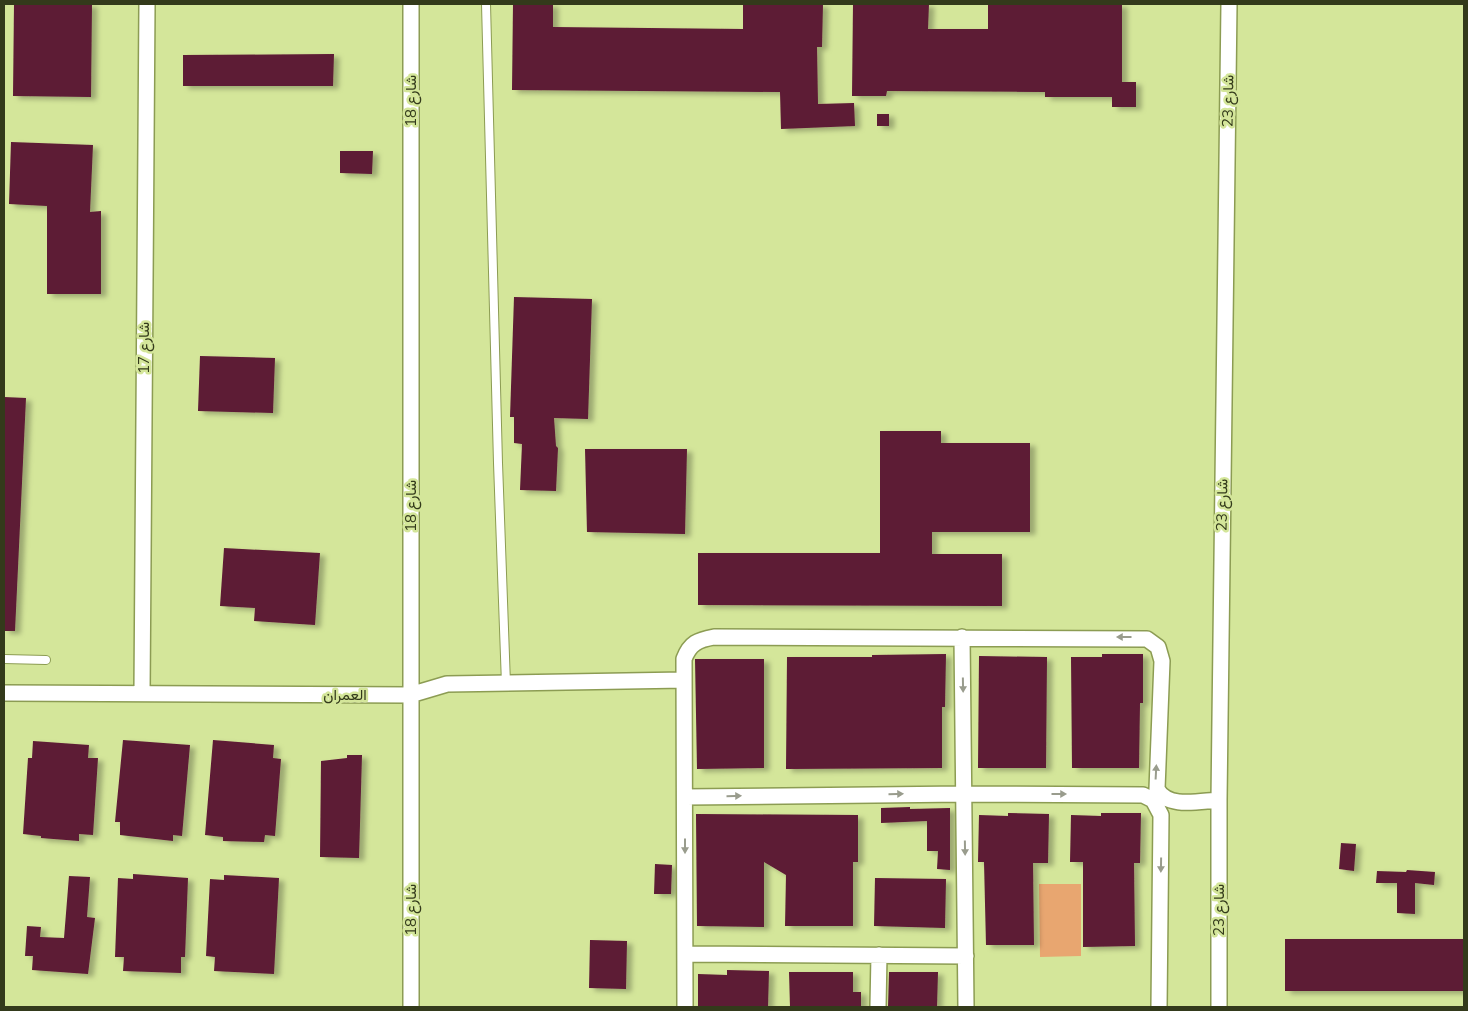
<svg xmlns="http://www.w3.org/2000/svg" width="1468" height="1011" font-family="Mulish,Vazirmatn,sans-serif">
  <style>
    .green { fill: #e8a670 }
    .building { fill: #5d1a35; filter: url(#shadow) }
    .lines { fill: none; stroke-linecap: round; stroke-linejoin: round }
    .lane-casing { stroke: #8c9c53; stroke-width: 10 }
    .street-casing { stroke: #8c9c53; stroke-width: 18 }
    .lane { stroke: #fff; stroke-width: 8 }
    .street { stroke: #fff; stroke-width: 15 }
    .oneway { fill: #999c8d }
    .labels { text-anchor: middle; stroke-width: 5; stroke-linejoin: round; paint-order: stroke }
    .street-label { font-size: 15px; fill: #333a1b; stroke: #d4e69a }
  </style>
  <defs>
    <filter id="shadow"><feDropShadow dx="5.5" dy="3" stdDeviation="2.5" flood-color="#0004"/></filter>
  </defs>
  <rect width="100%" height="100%" fill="#d4e69a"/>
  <!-- green -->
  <path class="green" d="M 1039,884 L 1081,884 L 1081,956 L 1040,957 Z"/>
  <!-- building -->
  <path class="building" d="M 14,4 L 92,4 L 91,97 L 13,96 Z
    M 513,4 L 553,4 L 553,27 L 743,29 L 743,4 L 823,4 L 822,47 L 817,47 L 818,104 L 854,103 L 855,126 L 781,129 L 780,92 L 512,90 Z
    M 853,4 L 929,4 L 928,29 L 988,29 L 988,4 L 1122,4 L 1122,82 L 1136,82 L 1136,107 L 1112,107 L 1112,97 L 1045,97 L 1045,92 L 887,91 L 886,96 L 852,96 Z
    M 334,54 L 333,86 L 183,86 L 183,55 Z
    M 877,114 L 889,114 L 889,126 L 877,126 Z
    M 11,142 L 93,145 L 90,212 L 101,211 L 101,294 L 47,294 L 47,206 L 9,204 Z
    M 340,151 L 373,151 L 372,174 L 340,173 Z
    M 514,297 L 592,299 L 588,419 L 554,418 L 556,446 L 558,448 L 556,491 L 520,490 L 522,444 L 514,443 L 514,417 L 510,417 Z
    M 200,356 L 275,358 L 273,413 L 198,411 Z
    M 4,397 L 26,398 L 15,631 L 4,631 Z
    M 880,431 L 941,431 L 941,443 L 1030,443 L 1030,532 L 932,532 L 932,554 L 1002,554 L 1002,606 L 698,605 L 698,553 L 880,553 Z
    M 585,449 L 687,449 L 685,534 L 587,532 Z
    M 224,548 L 320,553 L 315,625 L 254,621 L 255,608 L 220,606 Z
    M 946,654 L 945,707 L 942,707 L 942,768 L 786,769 L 787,657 L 872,657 L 872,655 Z
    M 1102,654 L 1143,654 L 1143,703 L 1140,703 L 1139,768 L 1072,768 L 1071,657 L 1102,657 Z
    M 979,656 L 1047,657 L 1046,768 L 978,768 Z
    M 695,659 L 764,659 L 764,768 L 697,769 Z
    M 123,740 L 190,745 L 182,836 L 173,835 L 173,841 L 120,835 L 120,822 L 115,822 Z
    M 213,740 L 274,745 L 273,758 L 281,759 L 275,836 L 265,835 L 264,842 L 223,841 L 223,837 L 205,835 Z
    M 33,741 L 89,745 L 88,758 L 98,758 L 93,835 L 79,834 L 79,841 L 41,838 L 41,836 L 23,834 L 28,758 L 32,758 Z
    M 347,755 L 362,755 L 359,858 L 320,857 L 321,761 L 347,758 Z
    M 910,807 L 910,809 L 950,808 L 950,870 L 937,869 L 938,851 L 927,851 L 927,821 L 881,823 L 881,808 Z
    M 1008,813 L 1049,814 L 1048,863 L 1033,863 L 1034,945 L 986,945 L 984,862 L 978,862 L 979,815 L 1008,816 Z
    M 1101,813 L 1141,813 L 1140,863 L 1134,863 L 1135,946 L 1083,947 L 1083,862 L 1070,862 L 1071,815 L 1101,816 Z
    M 696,814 L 858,815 L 858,862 L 853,862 L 853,926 L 785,926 L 786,875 L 764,862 L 764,927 L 697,926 Z
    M 1341,843 L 1356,844 L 1354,871 L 1339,869 Z
    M 655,864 L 672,865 L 671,894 L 654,894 Z
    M 1407,870 L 1435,872 L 1434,885 L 1415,883 L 1415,914 L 1397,913 L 1397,883 L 1376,883 L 1377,871 L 1406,872 Z
    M 133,874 L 188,878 L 185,957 L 181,957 L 181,973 L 123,971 L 124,957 L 115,957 L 118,878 L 133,879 Z
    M 224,875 L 279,878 L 274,974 L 214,971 L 215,957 L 206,956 L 210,879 L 224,880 Z
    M 69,876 L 90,877 L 87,917 L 95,918 L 88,974 L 32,970 L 33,956 L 25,956 L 27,926 L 41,927 L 40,937 L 64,938 Z
    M 875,878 L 946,879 L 945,928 L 874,926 Z
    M 1285,939 L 1464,939 L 1464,991 L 1285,991 Z
    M 590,940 L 627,941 L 626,989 L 589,988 Z
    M 727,970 L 769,971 L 768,1007 L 698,1007 L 698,974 L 727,975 Z
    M 789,972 L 853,972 L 853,992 L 861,992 L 861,1007 L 790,1007 Z
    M 889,972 L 938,972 L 937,1007 L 888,1007 Z"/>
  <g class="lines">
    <!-- lane casing -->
    <g class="lane-casing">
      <path id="lane" d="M 486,4 L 498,463 L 506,684
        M 4,659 L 46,660"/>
    </g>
    <!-- street casing -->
    <g class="street-casing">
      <path id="street" d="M 962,637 L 966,1007
        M 4,693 L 410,695 L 447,684 L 684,680
        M 142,693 L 147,4
        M 685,797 L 964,794 L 1143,795 L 1153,800 L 1161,815 L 1159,1007
        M 686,954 L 966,956
        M 411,1007 L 411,4
        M 685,1007 L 684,659 C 690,643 698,640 714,637 L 1147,639 L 1158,647 L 1162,661 L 1157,789 C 1168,809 1199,801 1219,800
        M 878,1007 L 879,955
        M 1219,1007 L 1219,800 L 1229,4"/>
    </g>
    <!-- lane -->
    <use href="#lane" class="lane"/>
    <!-- street -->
    <use href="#street" class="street"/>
  </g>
  <!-- one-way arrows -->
  <defs><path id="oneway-solid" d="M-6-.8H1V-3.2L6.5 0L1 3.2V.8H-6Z" transform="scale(1.25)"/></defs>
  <g class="oneway">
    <use href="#oneway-solid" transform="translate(1124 637) rotate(-180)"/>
    <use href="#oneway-solid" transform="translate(963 685) rotate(89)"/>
    <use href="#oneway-solid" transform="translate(1156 772) rotate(-87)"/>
    <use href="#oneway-solid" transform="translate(896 794) rotate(-1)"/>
    <use href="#oneway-solid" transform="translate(1059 794)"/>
    <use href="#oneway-solid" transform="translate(734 796) rotate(-1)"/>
    <use href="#oneway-solid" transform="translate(685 846) rotate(90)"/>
    <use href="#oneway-solid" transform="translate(965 848) rotate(89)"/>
    <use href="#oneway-solid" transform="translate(1161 865) rotate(91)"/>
  </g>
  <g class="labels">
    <!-- street labels -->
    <g class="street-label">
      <text transform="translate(411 101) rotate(-90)" y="5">شارع 18</text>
      <text transform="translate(1228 101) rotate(-89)" y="5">شارع 23</text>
      <text transform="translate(144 348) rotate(-90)" y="5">شارع 17</text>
      <text transform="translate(1222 505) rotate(-89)" y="5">شارع 23</text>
      <text transform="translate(411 506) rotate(-90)" y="5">شارع 18</text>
      <text x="345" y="700">العمران</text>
      <text transform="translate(411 910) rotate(-90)" y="5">شارع 18</text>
      <text transform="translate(1219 910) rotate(-90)" y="5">شارع 23</text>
    </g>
  </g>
  <!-- border -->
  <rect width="1468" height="1011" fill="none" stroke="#333a1b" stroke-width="10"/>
</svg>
